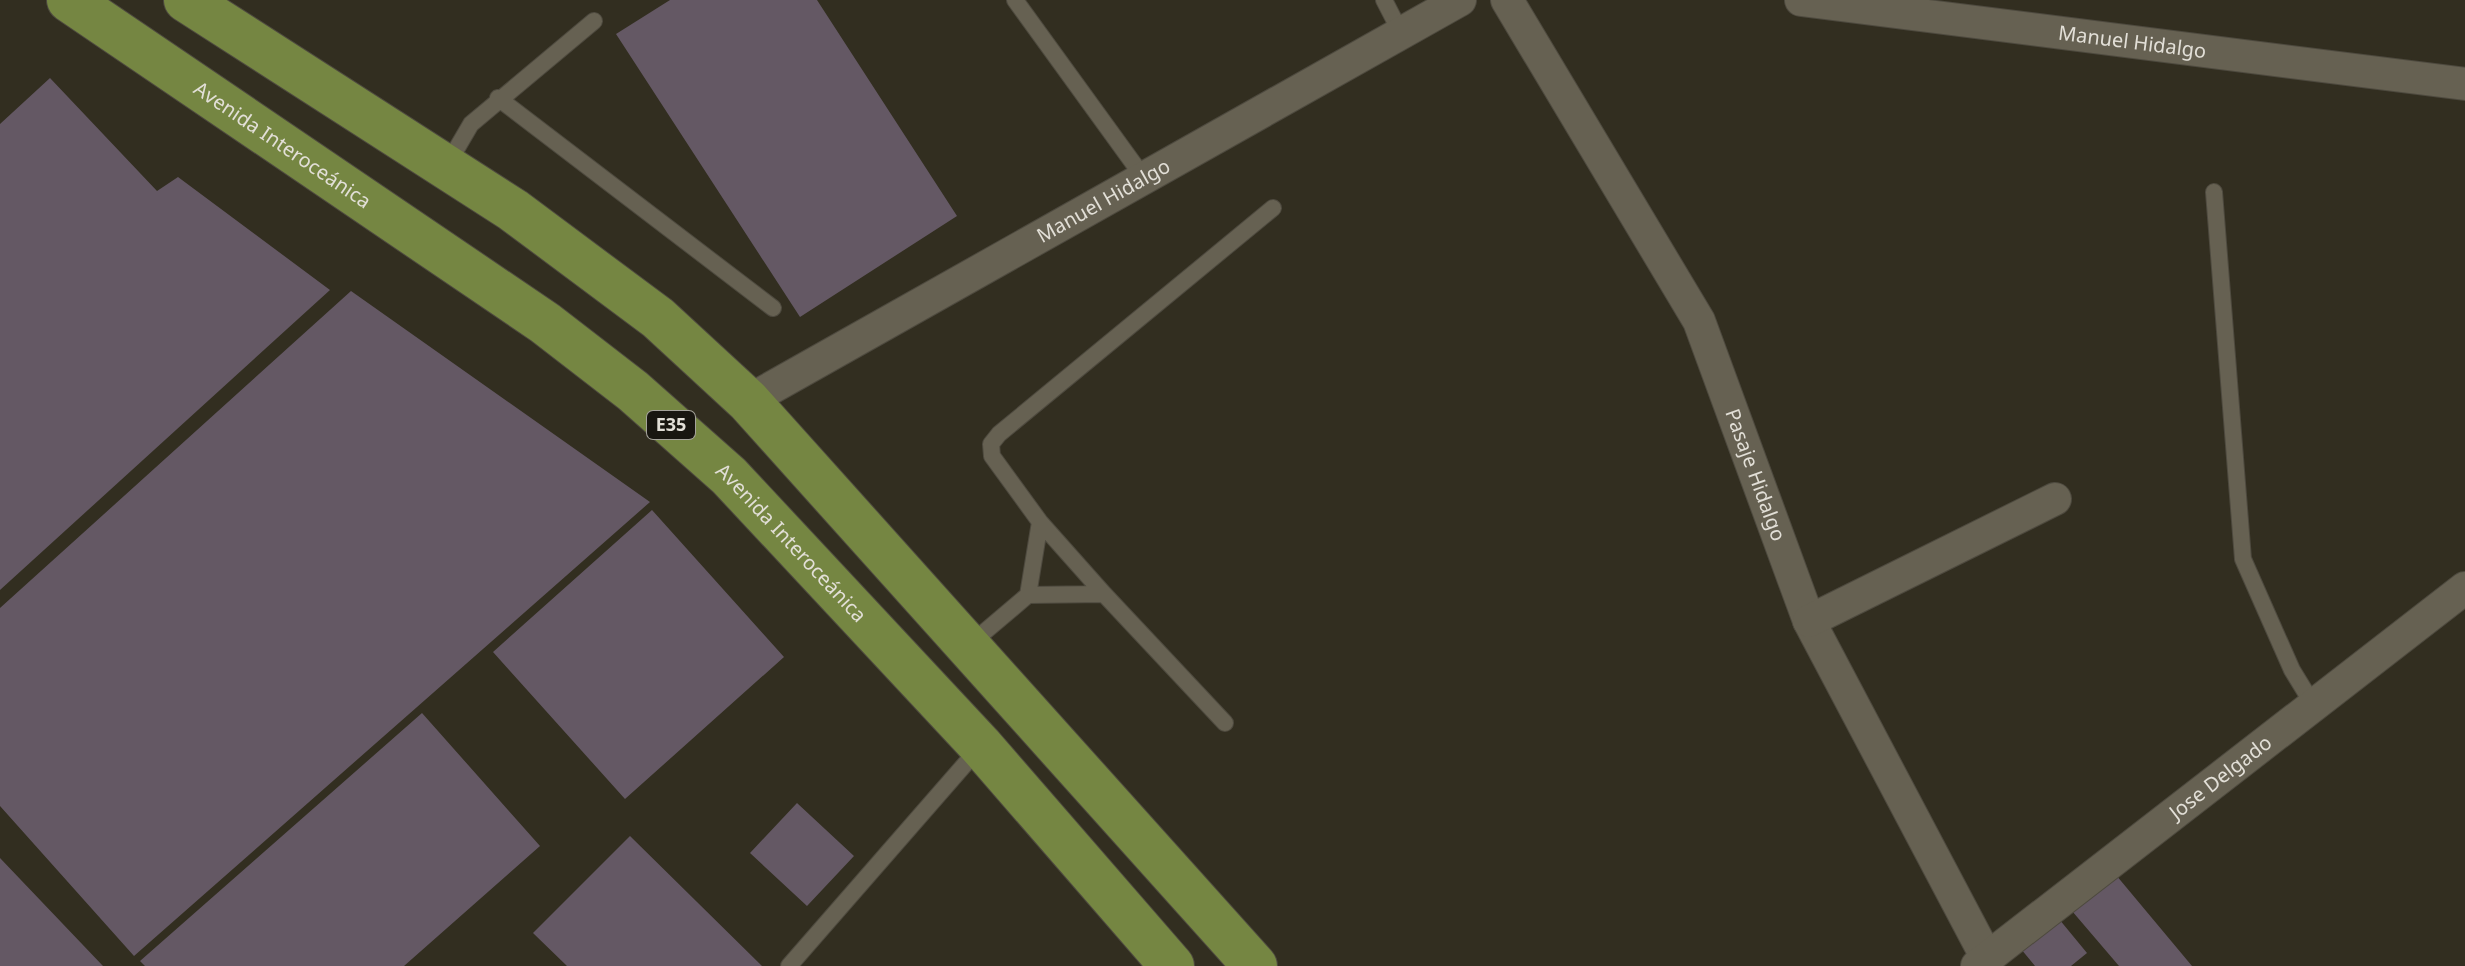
<svg xmlns="http://www.w3.org/2000/svg" width="2465" height="966" font-family="'Noto Sans',sans-serif">
  <style>
    .building { fill: #645864 }
    .lines { fill: none; stroke-linecap: round; stroke-linejoin: round }
    .service-casing { stroke: #4e4a3f; stroke-width: 18 }
    .minor-casing { stroke: #4e4a3f; stroke-width: 34 }
    .trunk-casing { stroke: #4e4a3f; stroke-width: 46 }
    .service { stroke: #666152; stroke-width: 16 }
    .minor { stroke: #666152; stroke-width: 32 }
    .trunk { stroke: #758642; stroke-width: 44 }
    .labels { text-anchor: middle; stroke-width: 7; stroke-linejoin: round; paint-order: stroke }
    .shield { fill: #181610; stroke: #a5a39b; stroke-width: 2 }
    .shield-label { font-size: 18px; font-weight: bold; fill: #e2dfd7 }
    .street-label { font-size: 20px; fill: #e2dfd7; stroke: #181610 }
  </style>
  <rect width="100%" height="100%" fill="#322e20"/>
  <!-- building -->
  <path class="building" d="M 670,0 L 817,0 L 957,216 L 800,317 L 616,34 Z
    M 50,78 L 157,191 L 178,177 L 330,290 L 0,590 L 0,124 Z
    M 351,291 L 650,502 L 134,956 L 0,806 L 0,608 Z
    M 652,510 L 784,657 L 625,799 L 493,652 Z
    M 422,713 L 540,846 L 404,966 L 145,966 L 140,961 Z
    M 797,803 L 854,856 L 807,906 L 750,853 Z
    M 630,836 L 762,966 L 567,966 L 533,933 Z
    M 0,858 L 103,966 L 0,966 Z
    M 2116,875 L 2192,966 L 2119,966 L 2072,911 Z
    M 2059,919 L 2087,953 L 2071,966 L 2035,966 L 2021,949 Z"/>
  <g class="lines">
    <!-- service casing -->
    <g class="service-casing">
      <path id="service" d="M 1015,0 L 1144,178
        M 1384,0 L 1401,33
        M 498,98 L 773,308
        M 447,165 L 471,124 L 594,21
        M 2214,192 L 2243,559 L 2292,670 L 2314,706
        M 1040,522 L 1104,594
        M 1028,595 L 1104,594 L 1225,723
        M 969,645 L 1028,595 L 1040,522 L 992,456 L 991,444 L 999,434 L 1273,208
        M 789,966 L 980,747"/>
    </g>
    <!-- minor casing -->
    <g class="minor-casing">
      <g id="minor">
        <path id="s1" d="M 1507,0 L 1699,321 L 1809,621 L 1987,958"/>
        <path id="s2" d="M 1801,0 L 2465,84"/>
        <path id="s3" d="M 748,401 L 1460,0"/>
        <path d="M 1809,621 L 2055,499"/>
        <path id="s4" d="M 1977,966 L 2465,588"/>
      </g>
    </g>
    <!-- trunk casing -->
    <g class="trunk-casing">
      <g id="trunk">
        <path id="s5" d="M 69,0 L 545,323 L 633,391 L 729,476 L 981,746 L 1172,966"/>
        <path d="M 186,0 L 513,210 L 658,318 L 748,401 L 1255,966"/>
      </g>
    </g>
    <!-- service -->
    <use href="#service" class="service"/>
    <!-- minor -->
    <use href="#minor" class="minor"/>
    <!-- trunk -->
    <use href="#trunk" class="trunk"/>
  </g>
  <g class="labels">
    <!-- shield labels -->
    <rect class="shield" x="647" y="411" width="48" height="28" rx="6"/>
    <g class="shield-label">
      <text x="671" y="431">E35</text>
    </g>
    <!-- street labels -->
    <g class="street-label">
      <text dy="7" stroke="none"><textPath href="#s2" startOffset="334">Manuel Hidalgo</textPath></text>
      <text dy="7" stroke="none"><textPath href="#s5" startOffset="258">Avenida Interoceánica</textPath></text>
      <text dy="7" stroke="none"><textPath href="#s3" startOffset="408">Manuel Hidalgo</textPath></text>
      <text dy="7" stroke="none"><textPath href="#s1" startOffset="538">Pasaje Hidalgo</textPath></text>
      <text dy="7" stroke="none"><textPath href="#s5" startOffset="906">Avenida Interoceánica</textPath></text>
      <text dy="7" stroke="none"><textPath href="#s4" startOffset="308">Jose Delgado</textPath></text>
    </g>
  </g>
</svg>
